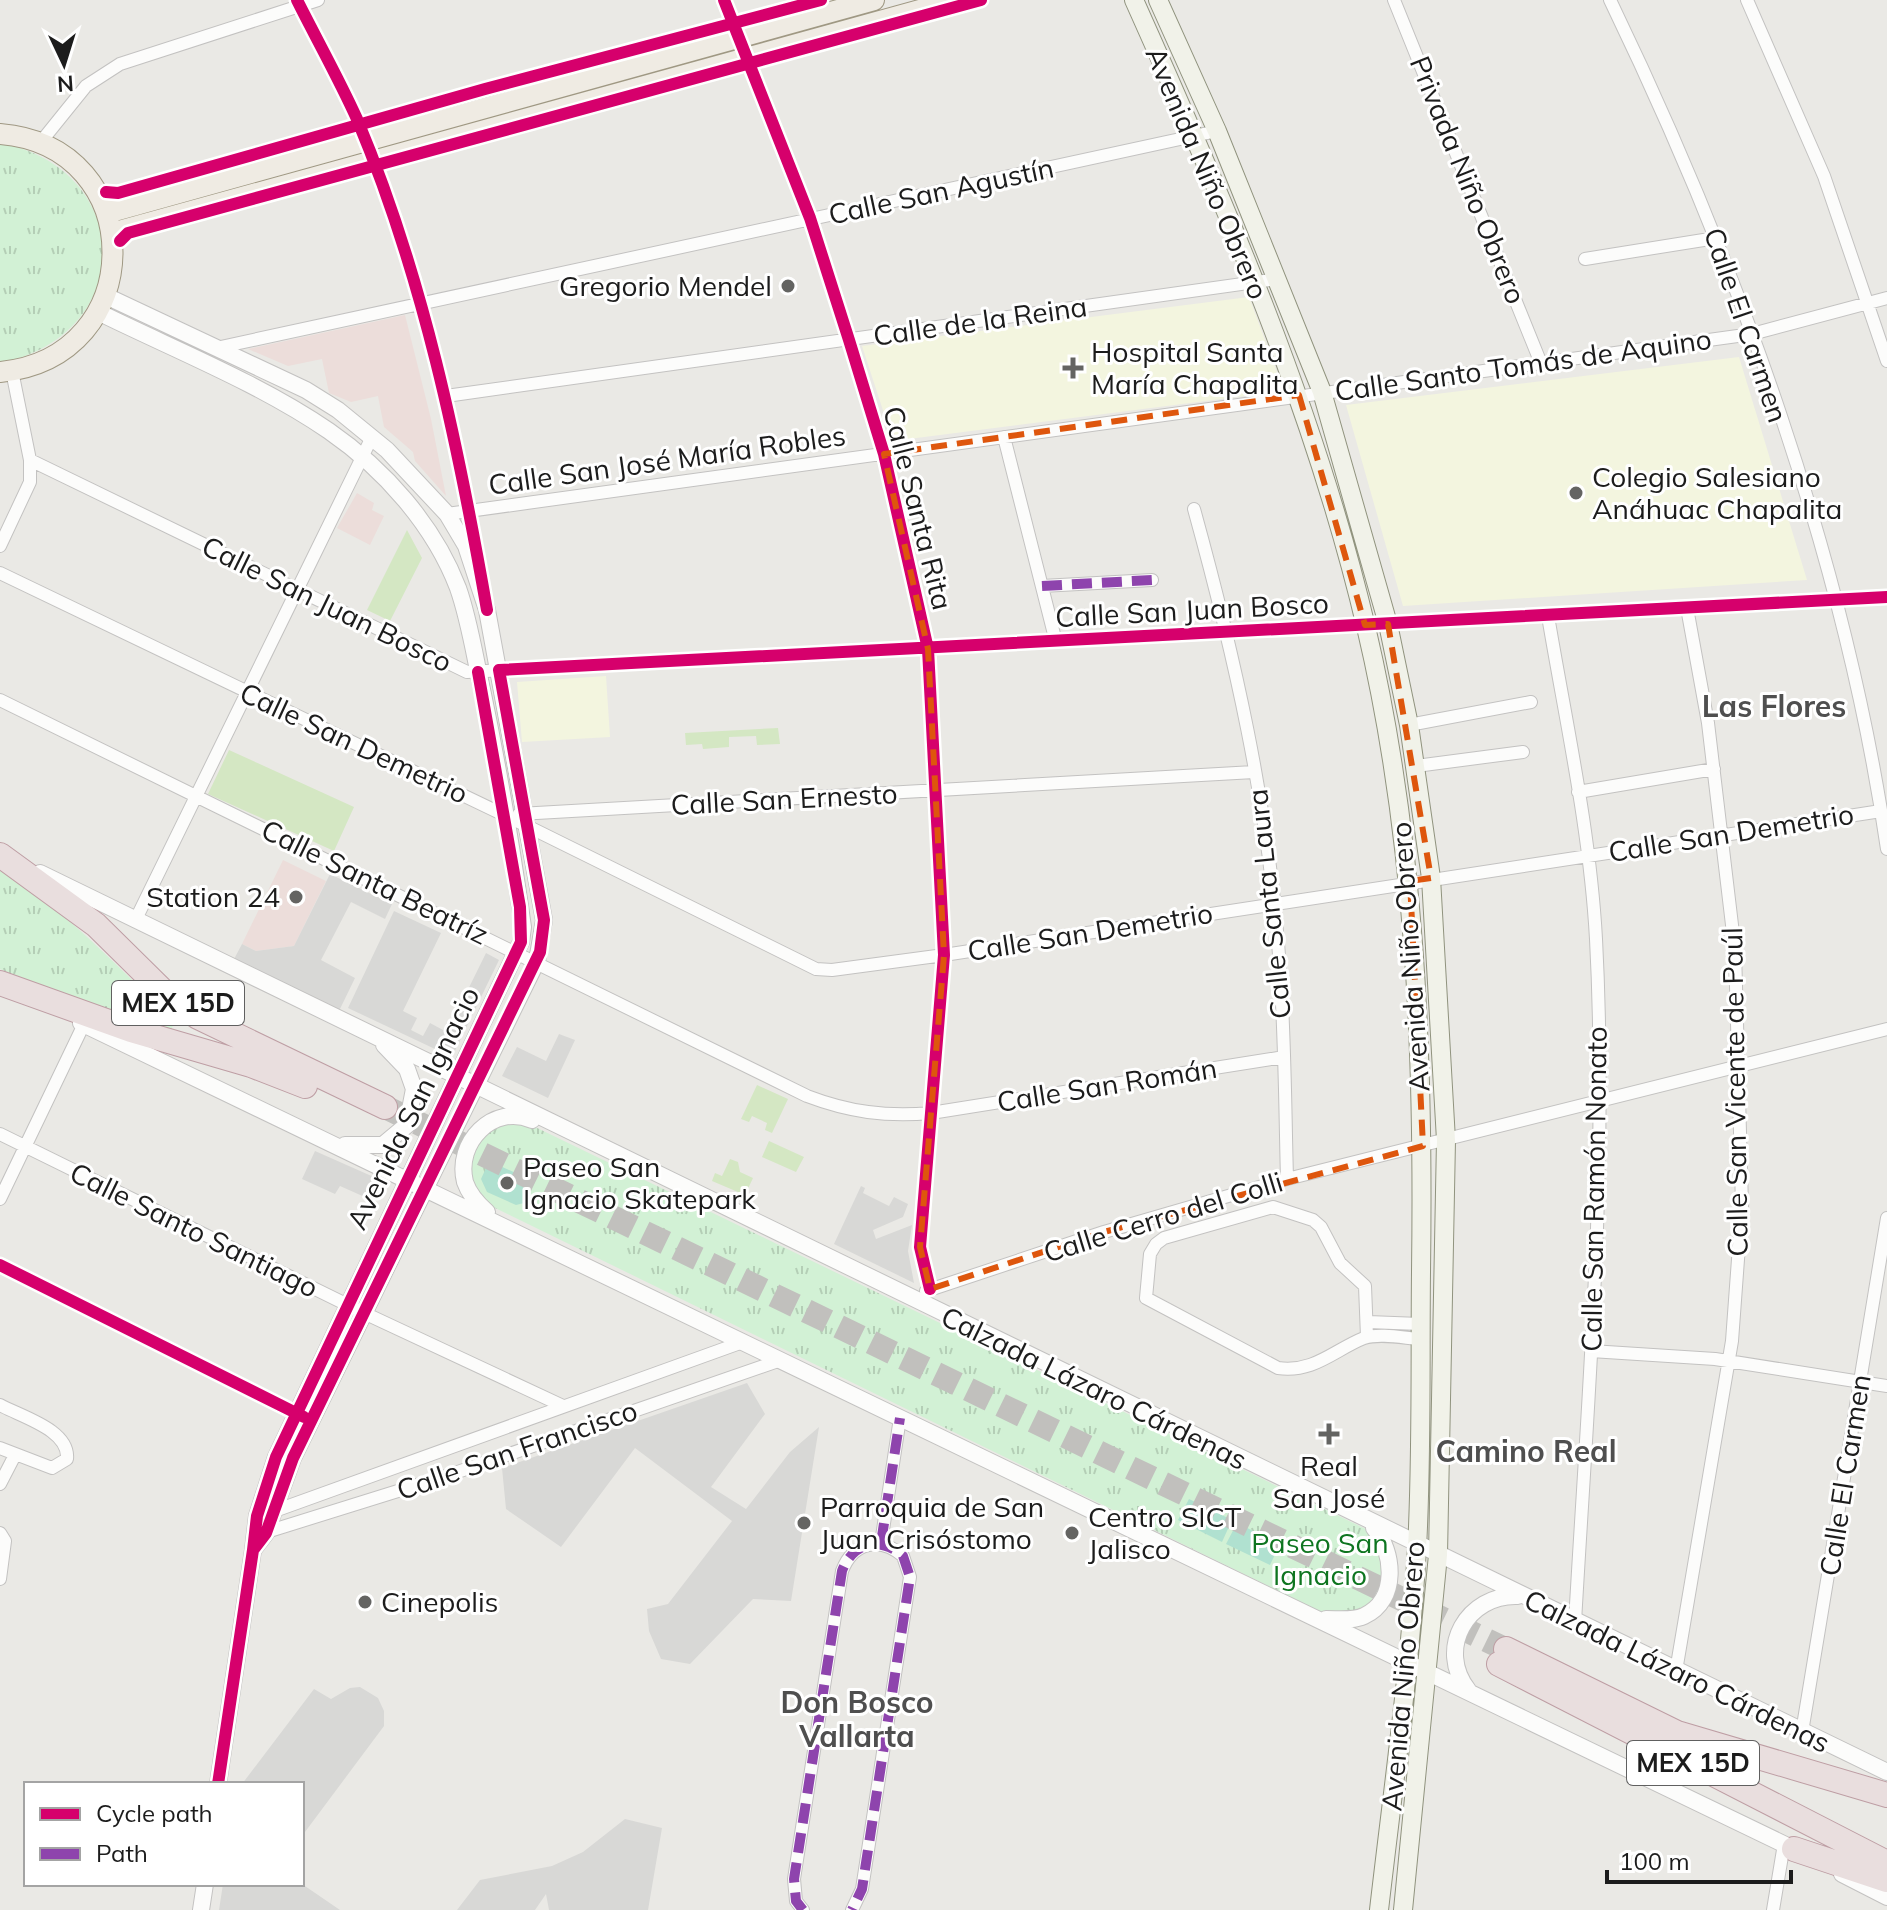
<svg xmlns="http://www.w3.org/2000/svg" width="1887" height="1910" font-family="Mulish,sans-serif">
  <style>
    .commercial { fill: #ecddda }
    .education { fill: #f3f5df }
    .religious { fill: #d8d8d6 }
    .grass { fill: #d4e7c3 }
    .park { fill: url(#park-tufts) }
    .pitch { fill: #b0e1d0 }
    .lines { fill: none; stroke-linecap: round; stroke-linejoin: round }
    .motorway-tunnel { stroke: #c1c0bd; stroke-width: 24; stroke-dasharray: 24 12; stroke-linecap: butt }
    .minor-casing { stroke: #c3c2c1; stroke-width: 14 }
    .tertiary-casing { stroke: #c3c2c1; stroke-width: 18 }
    .secondary-casing { stroke: #90937e; stroke-width: 20 }
    .primary-casing { stroke: #9f9883; stroke-width: 22 }
    .motorway-casing { stroke: #be9ea4; stroke-width: 26 }
    .minor { stroke: #fcfcfb; stroke-width: 12 }
    .tertiary { stroke: #fcfcfb; stroke-width: 16 }
    .secondary { stroke: #f1f2e9; stroke-width: 18 }
    .primary { stroke: #efebe3; stroke-width: 20 }
    .motorway { stroke: #e9dede; stroke-width: 24 }
    .quiet { stroke: #8e44ad; stroke-width: 10; stroke-dasharray: 20 10; stroke-linecap: butt }
    .cycleway-casing { stroke: #fff; stroke-width: 17 }
    .cycleway { stroke: #d6006c; stroke-width: 12 }
    .marked { fill: none; stroke: #de560d; stroke-width: 6; stroke-dasharray: 16 10; stroke-linejoin: round }
    .poi-dot { fill: #646462; stroke: #fff; stroke-width: 3 }
    .labels { text-anchor: middle; stroke-width: 6; stroke-linejoin: round; paint-order: stroke }
    .shield { fill: #fff; stroke: #606060; stroke-width: 2 }
    .shield-label { font-size: 26px; font-weight: bold; fill: #1c1c1c }
    .street-label { font-size: 28px; fill: #1c1c1c; stroke: #fff }
    .poi-label { font-size: 28px; fill: #1c1c1c; stroke: #fff; text-anchor: start }
    .park-label { font-size: 28px; fill: #0e7520; stroke: #fff }
    .neighbourhood-label { font-size: 30px; font-weight: bold; fill: #4f4f4f; stroke: #fff }
  </style>
  <defs>
    <pattern id="park-tufts" width="24" height="20" patternUnits="userSpaceOnUse" patternTransform="scale(2)"><rect width="24" height="20" fill="#d2f1d5"/><path d="M3 7l-1-3M5 7V3M7 7l1-3M15 17l-1-3M17 17v-4M19 17l1-3" fill="none" stroke="#b4ceb6"/></pattern>
  </defs>
  <rect width="100%" height="100%" fill="#eae9e5"/>
  <!-- commercial -->
  <path class="commercial" d="M 405,315 L 431,419 L 446,496 L 415,461 L 413,452 L 384,427 L 378,396 L 351,402 L 329,393 L 322,359 L 288,366 L 248,349 Z
    M 357,493 L 374,503 L 372,510 L 384,516 L 370,545 L 337,528 Z
    M 283,860 L 326,881 L 294,946 L 256,951 L 242,944 Z"/>
  <!-- education -->
  <path class="education" d="M 1249,297 L 1284,391 L 893,441 L 862,346 Z
    M 1739,357 L 1807,580 L 1403,606 L 1346,405 Z
    M 606,676 L 610,737 L 522,742 L 517,682 Z"/>
  <!-- religious -->
  <path class="religious" d="M 330,874 L 392,904 L 385,919 L 351,902 L 321,960 L 355,978 L 339,1011 L 233,961 L 242,944 L 256,951 L 294,946 Z
    M 394,911 L 441,933 L 403,1011 L 417,1018 L 411,1030 L 423,1036 L 430,1023 L 443,1030 L 447,1022 L 451,1024 L 486,953 L 499,960 L 452,1057 L 348,1008 Z
    M 559,1034 L 575,1040 L 548,1098 L 502,1076 L 517,1047 L 546,1061 Z
    M 315,1151 L 376,1178 L 367,1198 L 340,1186 L 335,1194 L 302,1179 Z
    M 861,1186 L 865,1188 L 863,1193 L 889,1206 L 894,1197 L 908,1204 L 903,1217 L 873,1230 L 876,1239 L 912,1225 L 908,1251 L 914,1283 L 834,1244 Z
    M 747,1383 L 765,1414 L 711,1487 L 746,1509 L 790,1452 L 819,1427 L 791,1601 L 753,1599 L 690,1664 L 661,1659 L 649,1631 L 647,1609 L 668,1604 L 732,1521 L 635,1448 L 561,1547 L 506,1509 L 502,1468 Z
    M 360,1687 L 378,1698 L 384,1711 L 384,1726 L 302,1836 L 302,1784 L 242,1784 L 314,1689 L 331,1699 L 350,1688 Z
    M 625,1819 L 662,1828 L 648,1910 L 549,1910 L 546,1894 L 535,1910 L 457,1910 L 480,1880 L 552,1866 L 583,1852 Z
    M 223,1884 L 302,1884 L 340,1910 L 219,1910 Z"/>
  <!-- grass -->
  <path class="grass" d="M 407,530 L 422,558 L 390,621 L 367,610 Z
    M 778,728 L 780,744 L 757,745 L 756,736 L 729,737 L 729,747 L 703,749 L 702,744 L 686,745 L 685,733 Z
    M 229,750 L 354,807 L 334,851 L 208,794 Z
    M 757,1085 L 788,1099 L 772,1133 L 765,1130 L 767,1123 L 752,1116 L 749,1122 L 741,1119 Z
    M 769,1141 L 804,1157 L 796,1172 L 762,1157 Z
    M 730,1159 L 738,1162 L 740,1172 L 753,1178 L 745,1195 L 712,1181 L 715,1173 L 722,1176 Z"/>
  <!-- park -->
  <path class="park" d="M 0,143 C 137,169 137,336 0,363 Z
    M 0,868 C 67,911 118,968 175,1021 L 170,1032 L 70,999 L 0,969 Z
    M 499,1121 L 531,1125 L 1372,1532 C 1397,1563 1384,1585 1362,1612 L 1330,1616 L 487,1204 L 474,1193 C 468,1154 469,1148 499,1121 Z"/>
  <!-- pitch -->
  <path class="pitch" d="M 498,1165 L 529,1179 L 532,1187 L 524,1203 L 516,1205 L 487,1192 L 481,1179 L 486,1168 Z
    M 1189,1499 L 1232,1520 L 1222,1542 L 1178,1520 Z
    M 1237,1523 L 1280,1544 L 1270,1565 L 1226,1544 Z"/>
  <g class="lines">
    <!-- motorway-tunnel -->
    <path class="motorway-tunnel" d="M 385,1107 L 1505,1649"/>
    <!-- minor casing -->
    <g class="minor-casing">
      <path id="minor" d="M 297,0 C 317,40 340,79 357,120 C 417,264 454,419 480,572
        M 724,0 L 810,218 L 849,340 L 884,454 L 928,649 L 944,955 L 920,1247 L 930,1289
        M 1394,0 L 1540,361
        M 1610,0 C 1737,263 1845,559 1887,849
        M 1747,0 L 1824,176 L 1887,361
        M 40,143 L 86,86 L 120,64 L 318,0
        M 1585,259 L 1716,238
        M 216,348 L 1217,131
        M 446,396 L 1277,279
        M 1004,437 L 1056,642
        M 30,460 L 467,672 L 1887,597
        M 1194,509 C 1234,654 1268,804 1279,955 C 1285,1030 1285,1105 1287,1179
        M 447,514 L 1752,334 L 1887,298
        M 0,546 L 30,482 L 30,460 L 12,371
        M 0,573 L 527,826 L 816,969 L 832,970 L 944,955 L 1881,811
        M 1042,586 L 1152,580
        M 1548,616 C 1566,723 1590,830 1596,939 C 1608,1167 1588,1394 1575,1622
        M 0,700 L 807,1096 C 849,1112 886,1117 931,1113 L 1284,1057
        M 1409,725 L 1531,702
        M 1416,766 L 1523,752
        M 1578,792 L 1714,769
        M 519,814 L 1254,772
        M 135,921 L 372,437
        M 0,1134 L 364,1313 L 563,1406
        M 0,1199 L 84,1024
        M 0,1265 L 312,1421
        M 926,1291 L 1104,1232 L 1287,1179 L 1887,1029
        M 1368,1322 L 1420,1324
        M 1367,1337 L 1365,1286 L 1340,1263 L 1321,1227 L 1313,1220 L 1273,1207 L 1164,1238 L 1156,1244 L 1150,1254 L 1146,1298 L 1278,1368 C 1314,1373 1334,1350 1364,1338 C 1380,1333 1404,1338 1420,1339
        M 1591,1351 L 1715,1359 L 1887,1386
        M 0,1405 C 22,1417 70,1430 67,1459 L 52,1468 L 0,1448
        M 0,1484 L 15,1455
        M 269,1513 L 740,1343
        M 0,1533 L 5,1541 L 0,1579
        M 260,1534 L 446,1476 L 781,1360
        M 881,1543 L 900,1418
        M 1676,1671 L 1732,1341 L 1742,1205 L 1735,950 L 1708,723 L 1687,608
        M 1802,1732 L 1887,1218
        M 803,1910 L 796,1901 L 794,1879 L 842,1571 C 853,1542 880,1536 903,1556 L 910,1577 L 862,1889 L 852,1910
        M 1773,1910 L 1784,1844"/>
    </g>
    <!-- tertiary casing -->
    <g class="tertiary-casing">
      <path id="tertiary" d="M 106,296 L 306,390 L 338,410 L 387,450 L 447,514 L 466,546 L 487,610 L 544,920 L 537,961 L 293,1458 L 266,1533 L 253,1550
        M 98,312 C 175,350 259,383 329,431 C 384,469 434,525 458,588 C 470,622 475,659 483,694 C 499,771 512,849 523,927 L 521,942 L 276,1457 L 257,1516 L 253,1550 L 218,1784
        M 40,873 L 1887,1772
        M 81,1023 L 1800,1852
        M 345,1145 L 383,1145 L 407,1125 L 414,1089 L 407,1069 L 384,1045
        M 487,1212 C 478,1204 469,1194 465,1182 C 455,1143 493,1103 532,1120
        M 1326,1619 C 1339,1619 1353,1621 1364,1616 C 1399,1600 1394,1551 1374,1528
        M 1468,1690 C 1436,1649 1467,1594 1518,1596
        M 1842,1874 L 1887,1897
        M 201,1910 L 205,1884"/>
    </g>
    <!-- secondary casing -->
    <g class="secondary-casing">
      <path id="secondary" d="M 1134,0 C 1225,203 1315,410 1366,627 C 1416,839 1424,1056 1421,1272 C 1420,1364 1422,1456 1417,1548 C 1410,1669 1393,1789 1379,1910
        M 1158,0 L 1217,131 L 1322,392 L 1388,624 L 1409,725 L 1431,878 L 1446,1140 L 1438,1555 L 1403,1910"/>
    </g>
    <!-- primary casing -->
    <g class="primary-casing">
      <path id="primary" d="M 0,134 C 150,146 150,358 0,372
        M 107,213 L 874,0
        M 112,233 L 956,0"/>
    </g>
    <!-- motorway casing -->
    <g class="motorway-casing">
      <path id="motorway" d="M 0,855 L 96,925 L 168,996 L 198,1017 L 385,1107
        M 0,983 L 131,1030 L 251,1065 L 305,1086
        M 1506,1649 L 1677,1733 L 1887,1795
        M 1499,1664 L 1887,1863
        M 1794,1849 L 1887,1880"/>
    </g>
    <!-- minor -->
    <use href="#minor" class="minor"/>
    <!-- tertiary -->
    <use href="#tertiary" class="tertiary"/>
    <!-- secondary -->
    <use href="#secondary" class="secondary"/>
    <!-- primary -->
    <use href="#primary" class="primary"/>
    <!-- motorway -->
    <use href="#motorway" class="motorway"/>
    <!-- quiet -->
    <path class="quiet" d="M 1042,586 L 1152,580
      M 881,1543 L 900,1418
      M 803,1910 L 796,1901 L 794,1879 L 842,1571 C 853,1542 880,1536 903,1556 L 910,1577 L 862,1889 L 852,1910"/>
    <!-- cycleway casing -->
    <g class="cycleway-casing">
      <path id="cycleway" d="M 297,0 C 317,40 339,79 357,119 C 423,276 458,444 487,610
        M 724,0 L 810,218 L 849,340 L 884,454 L 928,649 L 944,955 L 920,1247 L 930,1289
        M 106,192 L 118,193 L 485,89 L 821,0
        M 120,241 L 128,233 L 981,0
        M 0,1265 L 304,1417
        M 253,1550 L 266,1533 L 293,1458 L 540,952 L 544,920 L 499,670 L 1887,597
        M 218,1784 L 253,1550 L 257,1516 L 276,1457 L 521,942 L 520,907 L 478,672"/>
    </g>
    <!-- cycleway -->
    <use href="#cycleway" class="cycleway"/>
  </g>
  <!-- marked area -->
  <path class="marked" d="M 1299,395 L 1365,625 L 1388,624 L 1431,878 L 1410,881 L 1423,1146 L 1104,1232 L 930,1289 L 920,1247 L 944,955 L 928,649 L 884,454 Z"/>
  <!-- markers -->
  <g class="poi-dot">
    <circle cx="788" cy="286" r="8"/>
    <path d="M1069 356h8v8h8v8h-8v8h-8v-8h-8v-8h8z"/>
    <circle cx="1576" cy="493" r="8"/>
    <circle cx="296" cy="897" r="8"/>
    <circle cx="507" cy="1183" r="8"/>
    <path d="M1325 1422h8v8h8v8h-8v8h-8v-8h-8v-8h8z"/>
    <circle cx="804" cy="1523" r="8"/>
    <circle cx="1072" cy="1533" r="8"/>
    <circle cx="365" cy="1602" r="8"/>
  </g>
  <g class="labels">
    <!-- shield labels -->
    <g class="shield">
      <rect x="112" y="981" width="132" height="44" rx="6"/>
      <rect x="1627" y="1741" width="132" height="44" rx="6"/>
    </g>
    <g class="shield-label">
      <text x="178" y="1012">MEX 15D</text>
      <text x="1693" y="1772">MEX 15D</text>
    </g>
    <!-- street labels -->
    <g class="street-label">
      <text transform="translate(1207 173) rotate(67)" y="10">Avenida Niño Obrero</text>
      <text transform="translate(1468 180) rotate(68)" y="10">Privada Niño Obrero</text>
      <text transform="translate(941 191) rotate(-12)" y="10">Calle San Agustín</text>
      <text transform="translate(980 321) rotate(-8)" y="10">Calle de la Reina</text>
      <text transform="translate(1746 325) rotate(71)" y="10">Calle El Carmen</text>
      <text transform="translate(1523 365) rotate(-8)" y="10">Calle Santo Tomás de Aquino</text>
      <text transform="translate(667 460) rotate(-8)" y="10">Calle San José María Robles</text>
      <text transform="translate(918 508) rotate(76)" y="10">Calle Santa Rita</text>
      <text transform="translate(327 604) rotate(26)" y="10">Calle San Juan Bosco</text>
      <text transform="translate(1192 610) rotate(-3)" y="10">Calle San Juan Bosco</text>
      <text transform="translate(354 743) rotate(25)" y="10">Calle San Demetrio</text>
      <text transform="translate(784 799) rotate(-3)" y="10">Calle San Ernesto</text>
      <text transform="translate(1731 833) rotate(-9)" y="10">Calle San Demetrio</text>
      <text transform="translate(375 882) rotate(26)" y="10">Calle Santa Beatríz</text>
      <text transform="translate(1269 904) rotate(-96)" y="10">Calle Santa Laura</text>
      <text transform="translate(1090 932) rotate(-9)" y="10">Calle San Demetrio</text>
      <text transform="translate(1410 957) rotate(-94)" y="10">Avenida Niño Obrero</text>
      <text transform="translate(1107 1085) rotate(-9)" y="10">Calle San Román</text>
      <text transform="translate(1735 1092) rotate(-91)" y="10">Calle San Vicente de Paúl</text>
      <text transform="translate(413 1108) rotate(-64)" y="10">Avenida San Ignacio</text>
      <text transform="translate(1594 1189) rotate(-89)" y="10">Calle San Ramón Nonato</text>
      <text transform="translate(1163 1217) rotate(-17)" y="10">Calle Cerro del Colli</text>
      <text transform="translate(194 1230) rotate(26)" y="10">Calle Santo Santiago</text>
      <text transform="translate(1094 1388) rotate(26)" y="10">Calzada Lázaro Cárdenas</text>
      <text transform="translate(517 1450) rotate(-19)" y="10">Calle San Francisco</text>
      <text transform="translate(1845 1475) rotate(-81)" y="10">Calle El Carmen</text>
      <text transform="translate(1677 1671) rotate(26)" y="10">Calzada Lázaro Cárdenas</text>
      <text transform="translate(1403 1676) rotate(-85)" y="10">Avenida Niño Obrero</text>
    </g>
    <!-- poi labels -->
    <g class="poi-label">
      <text x="772" y="296" text-anchor="end">Gregorio Mendel</text>
      <text x="1091" y="362">Hospital Santa<tspan x="1091" dy="32">María Chapalita</tspan></text>
      <text x="1592" y="487">Colegio Salesiano<tspan x="1592" dy="32">Anáhuac Chapalita</tspan></text>
      <text x="280" y="907" text-anchor="end">Station 24</text>
      <text x="523" y="1177">Paseo San<tspan x="523" dy="32">Ignacio Skatepark</tspan></text>
      <text x="1329" y="1476" text-anchor="middle">Real<tspan x="1329" dy="32">San José</tspan></text>
      <text x="820" y="1517">Parroquia de San<tspan x="820" dy="32">Juan Crisóstomo</tspan></text>
      <text x="1088" y="1527">Centro SICT<tspan x="1088" dy="32">Jalisco</tspan></text>
      <text x="381" y="1612">Cinepolis</text>
    </g>
    <!-- park labels -->
    <g class="park-label">
      <text x="1320" y="1553">Paseo San<tspan x="1320" dy="32">Ignacio</tspan></text>
    </g>
    <!-- neighbourhood labels -->
    <g class="neighbourhood-label">
      <text x="1774" y="717">Las Flores</text>
      <text x="1526" y="1462">Camino Real</text>
      <text x="857" y="1713">Don Bosco<tspan x="857" dy="34">Vallarta</tspan></text>
    </g>
  </g>
  <!-- legend -->
  <rect x="24" y="1782" width="280" height="104" fill="#ffffff" stroke="#a4a4a4" stroke-width="2"/>
  <rect x="40" y="1808" width="40" height="12" fill="#d6006c" stroke="#a4a4a4" stroke-width="2"/>
  <text x="96" y="1822" font-size="24" fill="#1c1c1c">Cycle path</text>
  <rect x="40" y="1848" width="40" height="12" fill="#8e44ad" stroke="#a4a4a4" stroke-width="2"/>
  <text x="96" y="1862" font-size="24" fill="#1c1c1c">Path</text>
  <!-- north arrow -->
  <g transform="translate(64 64) rotate(176)" stroke="#ffffff" stroke-width="6" paint-order="stroke">
  <path d="M0-6L14 30L0 20L-14 30Z" fill="#1c1c1c"/>
  <text y="-12" font-size="22" font-weight="bold" text-anchor="middle" fill="#1c1c1c">N</text>
  </g>
  <!-- scale -->
  <path d="M1607 1870v12h184v-12" fill="none" stroke="#1c1c1c" stroke-width="4"/>
  <text x="1619" y="1870" font-size="24" fill="#1c1c1c" stroke="#ffffff" stroke-width="6" paint-order="stroke">100 m</text>
</svg>
